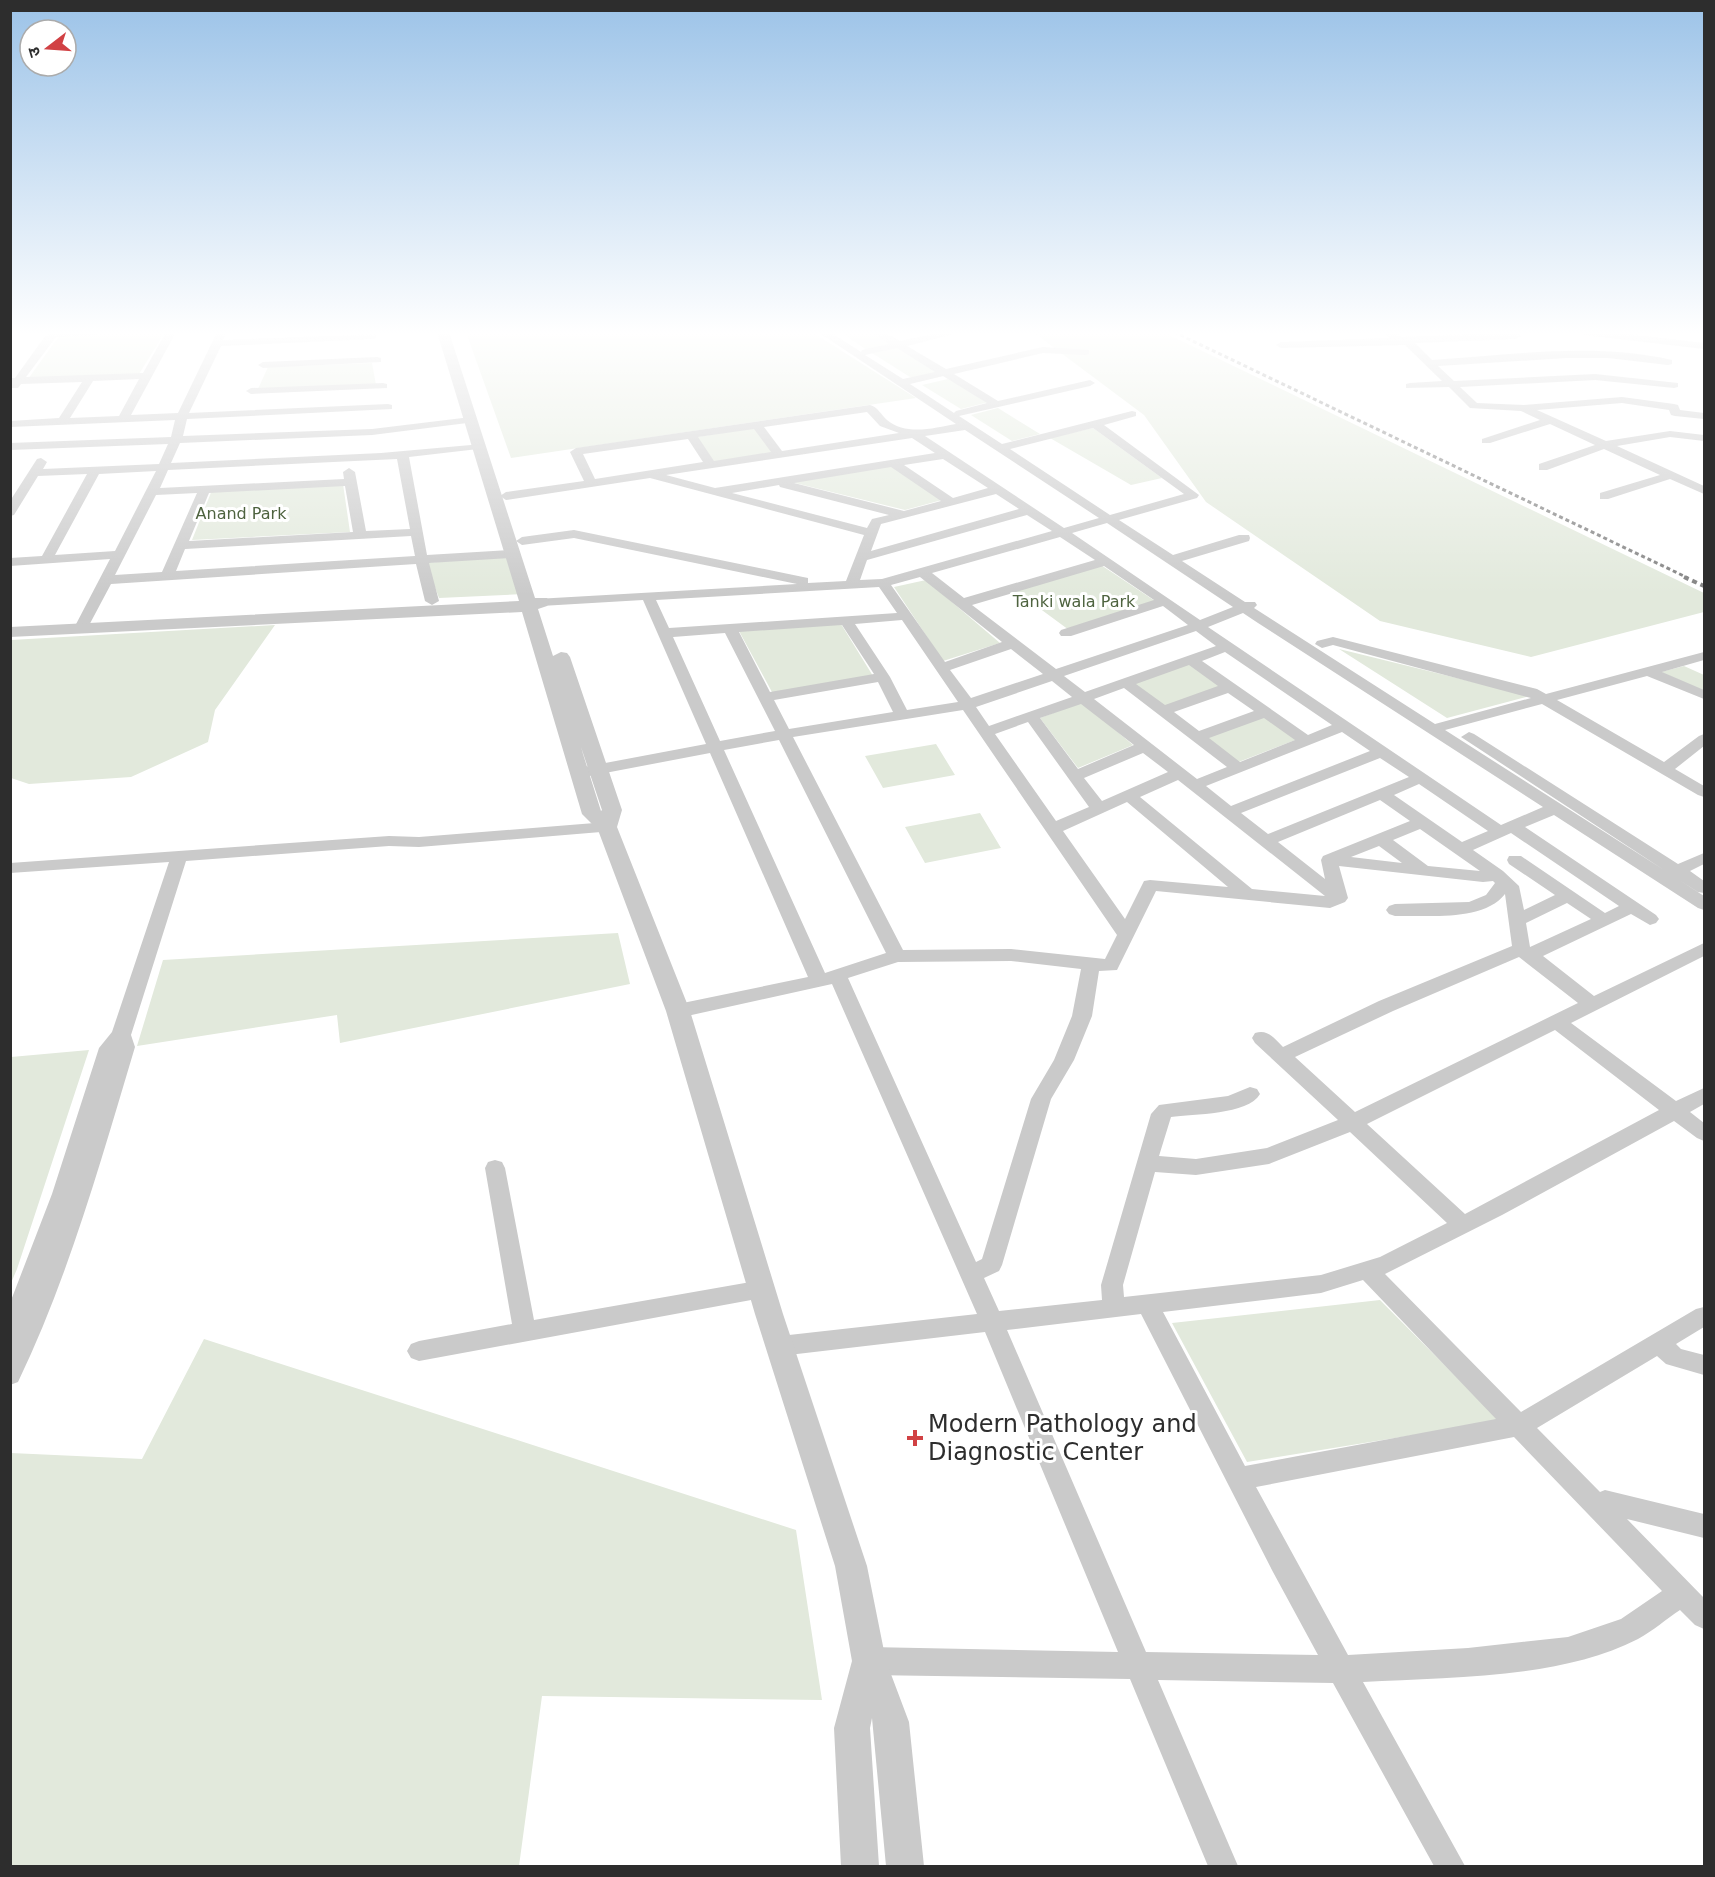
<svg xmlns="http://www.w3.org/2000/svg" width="1715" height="1877" font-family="'DejaVu Sans','Noto Sans Devanagari',sans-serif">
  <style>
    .green { fill: #e2e9dc }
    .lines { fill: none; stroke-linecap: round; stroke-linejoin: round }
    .minor { fill: #cacaca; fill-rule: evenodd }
    .tertiary { fill: #cacaca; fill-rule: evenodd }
    .rail-far1 { stroke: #828282; stroke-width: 3; stroke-dasharray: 4 3; stroke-linecap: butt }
    .rail { stroke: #828282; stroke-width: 4; stroke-dasharray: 5 4; stroke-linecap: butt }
    .poi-dot { fill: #d14144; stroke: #fff; stroke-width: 2 }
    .labels { text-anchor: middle; stroke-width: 6; stroke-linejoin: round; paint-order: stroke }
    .far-park-label { font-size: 16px; fill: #4e633f; stroke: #fff }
    .near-poi-label { font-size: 24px; fill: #2d2d2d; stroke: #fff; text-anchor: start }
  </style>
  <rect width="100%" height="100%" fill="#fff"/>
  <!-- green -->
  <path class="green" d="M 165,332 L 139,374 L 28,379 L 59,336 Z
    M 466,332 L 812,332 L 916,398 L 511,458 Z
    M 840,332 L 872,332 L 891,344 L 867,350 Z
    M 1033,332 L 1163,332 L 1704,593 L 1704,612 L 1531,657 L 1380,621 L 1206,502 L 1144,415 Z
    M 896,347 L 943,376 L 918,382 L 872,353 Z
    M 372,363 L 376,385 L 258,389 L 268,367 Z
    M 948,379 L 989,402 L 961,409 L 922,385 Z
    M 998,408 L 1040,434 L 1012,441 L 971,415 Z
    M 754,428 L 773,453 L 714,462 L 697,437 Z
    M 1093,428 L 1162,478 L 1131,485 L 1050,438 Z
    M 891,466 L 942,500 L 905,510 L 791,482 Z
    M 343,484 L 350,532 L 192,540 L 212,490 Z
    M 514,556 L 524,594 L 439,598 L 426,563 Z
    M 1101,565 L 1155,601 L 1069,630 L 1016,591 Z
    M 926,580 L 1000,643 L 943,661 L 894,587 Z
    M 841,624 L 873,676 L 773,694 L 739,631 Z
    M 275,625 L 215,710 L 208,742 L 131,777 L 29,784 L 11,778 L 11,640 Z
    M 1339,649 L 1530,696 L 1447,718 Z
    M 1190,663 L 1223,686 L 1163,708 L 1131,684 Z
    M 1684,666 L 1704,675 L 1704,691 L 1661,672 Z
    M 1082,702 L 1133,745 L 1078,768 L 1040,718 Z
    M 1264,716 L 1298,739 L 1236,763 L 1203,738 Z
    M 936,744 L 955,775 L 883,788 L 865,756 Z
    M 980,813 L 1001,848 L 925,863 L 905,827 Z
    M 618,933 L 630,984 L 340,1043 L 337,1015 L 137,1046 L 163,960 Z
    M 89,1050 L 17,1269 L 11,1283 L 11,1057 Z
    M 1380,1300 L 1500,1421 L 1247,1462 L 1172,1323 Z
    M 204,1339 L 796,1530 L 822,1700 L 542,1696 L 519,1866 L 11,1866 L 11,1453 L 142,1459 Z"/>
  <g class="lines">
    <!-- minor -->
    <path class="minor" d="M 48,332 L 101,332 L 96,335 L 56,337 L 26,377 L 143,373 L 166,332 L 176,332 L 131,415 L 178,413 L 217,332 L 227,332 L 223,340 L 376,334 L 376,338 L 372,339 L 221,346 L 189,413 L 388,404 L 392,405 L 392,409 L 187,419 L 183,436 L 372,429 L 471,417 L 475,418 L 475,422 L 372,435 L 180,443 L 171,463 L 381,453 L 482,444 L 482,448 L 478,449 L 409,457 L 427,555 L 510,550 L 517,554 L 510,558 L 429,563 L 439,601 L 432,605 L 425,601 L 416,564 L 111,584 L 86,631 L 76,631 L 74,628 L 110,559 L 10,566 L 10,558 L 42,556 L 87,474 L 38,476 L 14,515 L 10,516 L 10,501 L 37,459 L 41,458 L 47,462 L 43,469 L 159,464 L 168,444 L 10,450 L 10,443 L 171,437 L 175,420 L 10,427 L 10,421 L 59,418 L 82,382 L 21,384 L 18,388 L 10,388 L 10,378 L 15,378 ZM 139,379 L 119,416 L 70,418 L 93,381 ZM 397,459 L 410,529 L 366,531 L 355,472 L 349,468 L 343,472 L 344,479 L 160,488 L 168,470 ZM 156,471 L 115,551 L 55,555 L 99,474 ZM 345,486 L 353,532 L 189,541 L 209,493 ZM 197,493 L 162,572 L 115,575 L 156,495 ZM 411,536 L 415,556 L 176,571 L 185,549 Z
      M 818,332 L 830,332 L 861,352 L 862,350 L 889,344 L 872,332 L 885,332 L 900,341 L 942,332 L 962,332 L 907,346 L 946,369 L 1043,347 L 1089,350 L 1089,354 L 1085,355 L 1043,353 L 954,374 L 998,401 L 1090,380 L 1095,383 L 1090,386 L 959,416 L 1002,444 L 1132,411 L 1136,412 L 1136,416 L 1104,425 L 1199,495 L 1197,498 L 1119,520 L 1173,555 L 1239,535 L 1249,535 L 1250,538 L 1249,541 L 1182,561 L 1245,602 L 1255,602 L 1257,605 L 1254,608 L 1435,724 L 1531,698 L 1333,645 L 1322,648 L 1315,644 L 1317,641 L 1333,637 L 1537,689 L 1546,694 L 1704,652 L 1704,660 L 1662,672 L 1704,690 L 1704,699 L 1647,676 L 1557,700 L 1664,762 L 1699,736 L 1704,734 L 1704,746 L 1675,769 L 1704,786 L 1704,797 L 1698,795 L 1542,704 L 1445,730 L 1664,870 L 1461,737 L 1469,732 L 1474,734 L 1678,864 L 1704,853 L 1704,864 L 1690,871 L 1704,881 L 1704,893 L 1698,892 L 1676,878 L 1704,896 L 1704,910 L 1698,908 L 1554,815 L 1525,827 L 1656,915 L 1659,919 L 1656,923 L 1650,925 L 1631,914 L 1543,956 L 1594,996 L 1704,943 L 1704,956 L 1571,1023 L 1676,1101 L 1704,1088 L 1704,1104 L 1690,1112 L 1704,1123 L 1704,1141 L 1697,1138 L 1674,1121 L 1502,1215 L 1385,1274 L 1521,1412 L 1696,1309 L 1704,1307 L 1704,1327 L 1676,1344 L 1681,1349 L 1704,1355 L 1704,1375 L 1666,1364 L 1657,1356 L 1537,1428 L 1600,1492 L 1605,1490 L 1704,1514 L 1704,1538 L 1627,1519 L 1704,1598 L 1704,1629 L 1695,1625 L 1680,1610 C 1666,1619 1653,1631 1638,1639 C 1561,1679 1449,1677 1363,1682 L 1465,1866 L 1434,1866 L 1333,1683 L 1158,1680 L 1238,1866 L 1208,1866 L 1130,1679 L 869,1675 L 859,1671 L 855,1661 L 859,1651 L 869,1647 L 1118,1652 L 985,1332 L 780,1356 L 772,1353 L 768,1346 L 772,1339 L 780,1336 L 977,1314 L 832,984 L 678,1018 L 671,1016 L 669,1011 L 671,1006 L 678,1004 L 808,977 L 710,753 L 584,777 L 576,772 L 584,767 L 706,744 L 643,600 L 541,606 L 534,602 L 536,599 L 797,584 L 574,538 L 522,545 L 516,541 L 522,537 L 574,530 L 803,577 L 808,578 L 808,583 L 846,581 L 864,535 L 650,478 L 506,500 L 500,496 L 506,492 L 584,481 L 570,452 L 576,448 L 870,405 C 878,407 881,415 887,420 C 906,436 934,428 956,424 ZM 897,348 L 935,372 L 903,379 L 865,355 ZM 943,376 L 987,403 L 956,411 L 954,413 L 910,384 ZM 867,412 L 880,426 L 899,433 L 782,451 L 764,427 ZM 1093,428 L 1184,494 L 1110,515 L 1010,449 ZM 754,429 L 771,452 L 714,461 L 698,437 ZM 965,430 L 1099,518 L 1064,528 L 925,436 ZM 912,438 L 935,453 L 715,488 L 666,475 ZM 688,439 L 703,462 L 595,479 L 583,454 ZM 943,459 L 988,488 L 953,498 L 904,465 ZM 891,467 L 941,501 L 904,511 L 794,483 ZM 779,485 L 780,487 L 889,515 L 872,519 L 867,528 L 732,493 ZM 996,494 L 1019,509 L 871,551 L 881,524 ZM 1027,515 L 1052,531 L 882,579 L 860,580 L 867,560 ZM 1107,523 L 1233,607 L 1200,620 L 1072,533 ZM 1060,537 L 1095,560 L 964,598 L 932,573 ZM 1104,566 L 1154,600 L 1061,630 L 1059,633 L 1061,636 L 1071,636 L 1163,606 L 1188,625 L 1056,669 L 972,605 ZM 920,577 L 1002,642 L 945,662 L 891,585 ZM 879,587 L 897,613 L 669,628 L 656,600 ZM 1243,613 L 1258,623 L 1543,807 L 1501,825 L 1208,627 ZM 902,620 L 958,702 L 907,710 L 890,677 L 855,624 ZM 842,625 L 874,674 L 770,692 L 739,632 ZM 1196,631 L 1216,646 L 1085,692 L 1064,676 ZM 725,633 L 775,731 L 720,741 L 673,637 ZM 1011,649 L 1043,674 L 971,698 L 950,670 ZM 1225,652 L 1332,725 L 1308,735 L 1202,661 ZM 1189,665 L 1218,686 L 1165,705 L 1136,684 ZM 1052,681 L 1072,697 L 989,726 L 976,707 ZM 878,682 L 893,712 L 789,729 L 774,700 ZM 1124,688 L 1227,767 L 1197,779 L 1094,699 ZM 1228,693 L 1254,711 L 1199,731 L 1174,712 ZM 1081,704 L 1134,745 L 1078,769 L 1040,718 ZM 963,710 L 1117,935 L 1105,959 L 1011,949 L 903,950 L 793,737 ZM 1264,718 L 1295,740 L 1240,762 L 1209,738 ZM 1028,722 L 1089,807 L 1056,821 L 995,734 ZM 1342,732 L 1370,751 L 1231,806 L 1206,786 ZM 779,740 L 886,953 L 825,973 L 724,750 ZM 1143,753 L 1168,772 L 1102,801 L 1084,778 ZM 1380,758 L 1409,777 L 1268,834 L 1241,813 ZM 1178,780 L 1325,896 L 1252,889 L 1140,797 ZM 1419,784 L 1488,831 L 1462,842 L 1394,795 ZM 1380,800 L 1410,821 L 1323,856 L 1321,860 L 1325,879 L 1278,842 ZM 1127,802 L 1228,887 L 1150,880 L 1144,881 L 1125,919 L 1063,831 ZM 1420,829 L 1480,871 L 1428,866 L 1393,840 ZM 1511,833 L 1619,906 L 1605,913 L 1521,856 L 1509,856 L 1507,860 L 1509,864 L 1555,895 L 1524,910 L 1519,886 L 1503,871 L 1473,850 ZM 1379,846 L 1402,863 L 1351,857 ZM 1339,866 L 1483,882 L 1493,881 L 1495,883 L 1486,895 L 1469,902 L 1395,904 L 1389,906 L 1386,910 L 1389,914 L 1395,916 C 1428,915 1483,922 1505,894 L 1512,946 L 1379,1001 L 1283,1047 C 1274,1038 1268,1029 1255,1033 L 1252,1038 L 1255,1043 L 1338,1120 L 1267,1148 L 1196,1159 L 1159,1156 L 1171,1117 C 1193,1114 1248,1115 1260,1094 L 1257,1089 L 1250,1087 L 1228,1096 L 1159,1105 L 1151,1114 L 1101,1285 L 1102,1300 L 999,1311 L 984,1278 L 999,1271 L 1002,1265 L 1051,1099 L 1074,1060 L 1092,1016 L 1099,971 L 1117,970 L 1156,891 L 1330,908 L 1345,902 L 1348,898 ZM 1567,903 L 1591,919 L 1530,947 L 1526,923 ZM 1519,957 L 1578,1003 L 1355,1112 L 1295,1057 L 1393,1011 ZM 1011,961 L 1081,969 L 1072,1016 L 1054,1060 L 1031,1099 L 982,1259 L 976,1262 L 848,978 L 898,962 ZM 1555,1030 L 1659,1110 L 1465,1214 L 1367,1124 ZM 1350,1132 L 1447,1223 L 1380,1257 L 1321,1275 L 1124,1297 L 1123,1285 L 1155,1172 L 1196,1175 L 1269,1164 ZM 1363,1280 L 1496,1419 L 1245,1466 L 1163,1312 L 1321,1293 ZM 1141,1314 L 1273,1572 L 1318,1655 L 1146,1652 L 1007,1330 ZM 1514,1437 L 1662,1591 L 1621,1619 L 1568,1637 L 1468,1648 L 1348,1655 L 1256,1487 Z
      M 1384,332 L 1395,332 L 1401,337 L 1508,332 L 1518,332 L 1521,336 L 1516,339 L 1415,343 L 1432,360 C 1510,355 1594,342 1672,360 L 1672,364 L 1668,365 L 1608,358 L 1566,358 L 1438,366 L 1454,381 L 1595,374 L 1678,383 L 1678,387 L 1674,388 L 1595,380 L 1460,387 L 1477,403 L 1524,405 L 1622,397 L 1674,404 L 1678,405 L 1680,410 L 1704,413 L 1704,419 L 1675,416 L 1671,415 L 1669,410 L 1622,403 L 1537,410 L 1606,441 L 1670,431 L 1704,435 L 1704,441 L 1670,437 L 1617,446 L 1704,486 L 1704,494 L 1670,479 L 1608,499 L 1600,499 L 1600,493 L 1660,475 L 1604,449 L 1547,470 L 1539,470 L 1539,464 L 1595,445 L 1550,424 L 1490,443 L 1482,443 L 1482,439 L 1540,420 L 1521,411 L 1470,408 L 1449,387 L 1406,388 L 1406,384 L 1410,383 L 1442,381 L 1405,345 L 1281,348 L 1276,345 L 1281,342 L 1389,338 Z
      M 1579,332 L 1612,332 L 1704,343 L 1704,349 L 1584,335 Z
      M 377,357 L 381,358 L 381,362 L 263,368 L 258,365 L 263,362 Z
      M 383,383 L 387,384 L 387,388 L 251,394 L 246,391 L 251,388 Z
      M 607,822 L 613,823 L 615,827 L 613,831 L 419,847 L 389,846 L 186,861 L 131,1035 L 135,1047 C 101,1160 69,1276 18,1382 L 10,1385 L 10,1303 L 52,1194 L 99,1048 L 112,1032 L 169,862 L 10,873 L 10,863 L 389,836 L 419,837 Z
      M 495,1160 L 502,1162 L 505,1168 L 534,1320 L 762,1280 L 770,1282 L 773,1289 L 770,1296 L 762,1298 L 419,1361 L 411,1358 L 407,1351 L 411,1344 L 419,1341 L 512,1324 L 485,1168 L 488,1162 Z"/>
    <!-- tertiary -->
    <path class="tertiary" d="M 437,332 L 449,332 L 535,598 L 547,598 L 550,602 L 547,606 L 538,609 L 553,656 L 561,652 L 567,653 L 570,657 L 622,810 L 617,827 L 690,1011 L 783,1314 L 867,1566 L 886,1661 L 909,1722 L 924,1866 L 886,1866 L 872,1718 L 870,1728 L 879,1866 L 841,1866 L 834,1728 L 852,1661 L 835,1566 L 755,1314 L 666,1011 L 598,830 L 582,814 L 522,612 L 10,637 L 10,627 L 519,601 ZM 581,747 L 602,810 L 601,811 L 583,754 Z"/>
    <!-- rail-far1 -->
    <path class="rail-far1" d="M 1174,332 L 1688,578"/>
    <!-- rail -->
    <path class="rail" d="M 1684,577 L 1704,586"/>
  </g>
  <!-- sky -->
  <linearGradient id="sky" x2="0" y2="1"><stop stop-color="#9cc3e8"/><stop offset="0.56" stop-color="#fff"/><stop offset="1" stop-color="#fff" stop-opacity="0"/></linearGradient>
  <rect width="1715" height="595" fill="url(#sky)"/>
  <!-- markers -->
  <path class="poi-dot" d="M912 1429h6v6h6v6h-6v6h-6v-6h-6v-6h6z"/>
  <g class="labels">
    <!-- far-park labels -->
    <g class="far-park-label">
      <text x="241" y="519">Anand Park</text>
      <text x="1074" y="607">Tanki wala Park</text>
    </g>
    <!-- near-poi labels -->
    <g class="near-poi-label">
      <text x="928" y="1432">Modern Pathology and<tspan x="928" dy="28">Diagnostic Center</tspan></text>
    </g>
  </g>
  <!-- border -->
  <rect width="1715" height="1877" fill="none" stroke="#2d2d2d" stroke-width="24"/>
  <!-- north arrow -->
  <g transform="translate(48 48) rotate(253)"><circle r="28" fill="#ffffff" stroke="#ababab" stroke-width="1.5"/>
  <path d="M0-4.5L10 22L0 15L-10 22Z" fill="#d14144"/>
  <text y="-9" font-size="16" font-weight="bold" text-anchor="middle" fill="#2d2d2d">उ</text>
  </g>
</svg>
